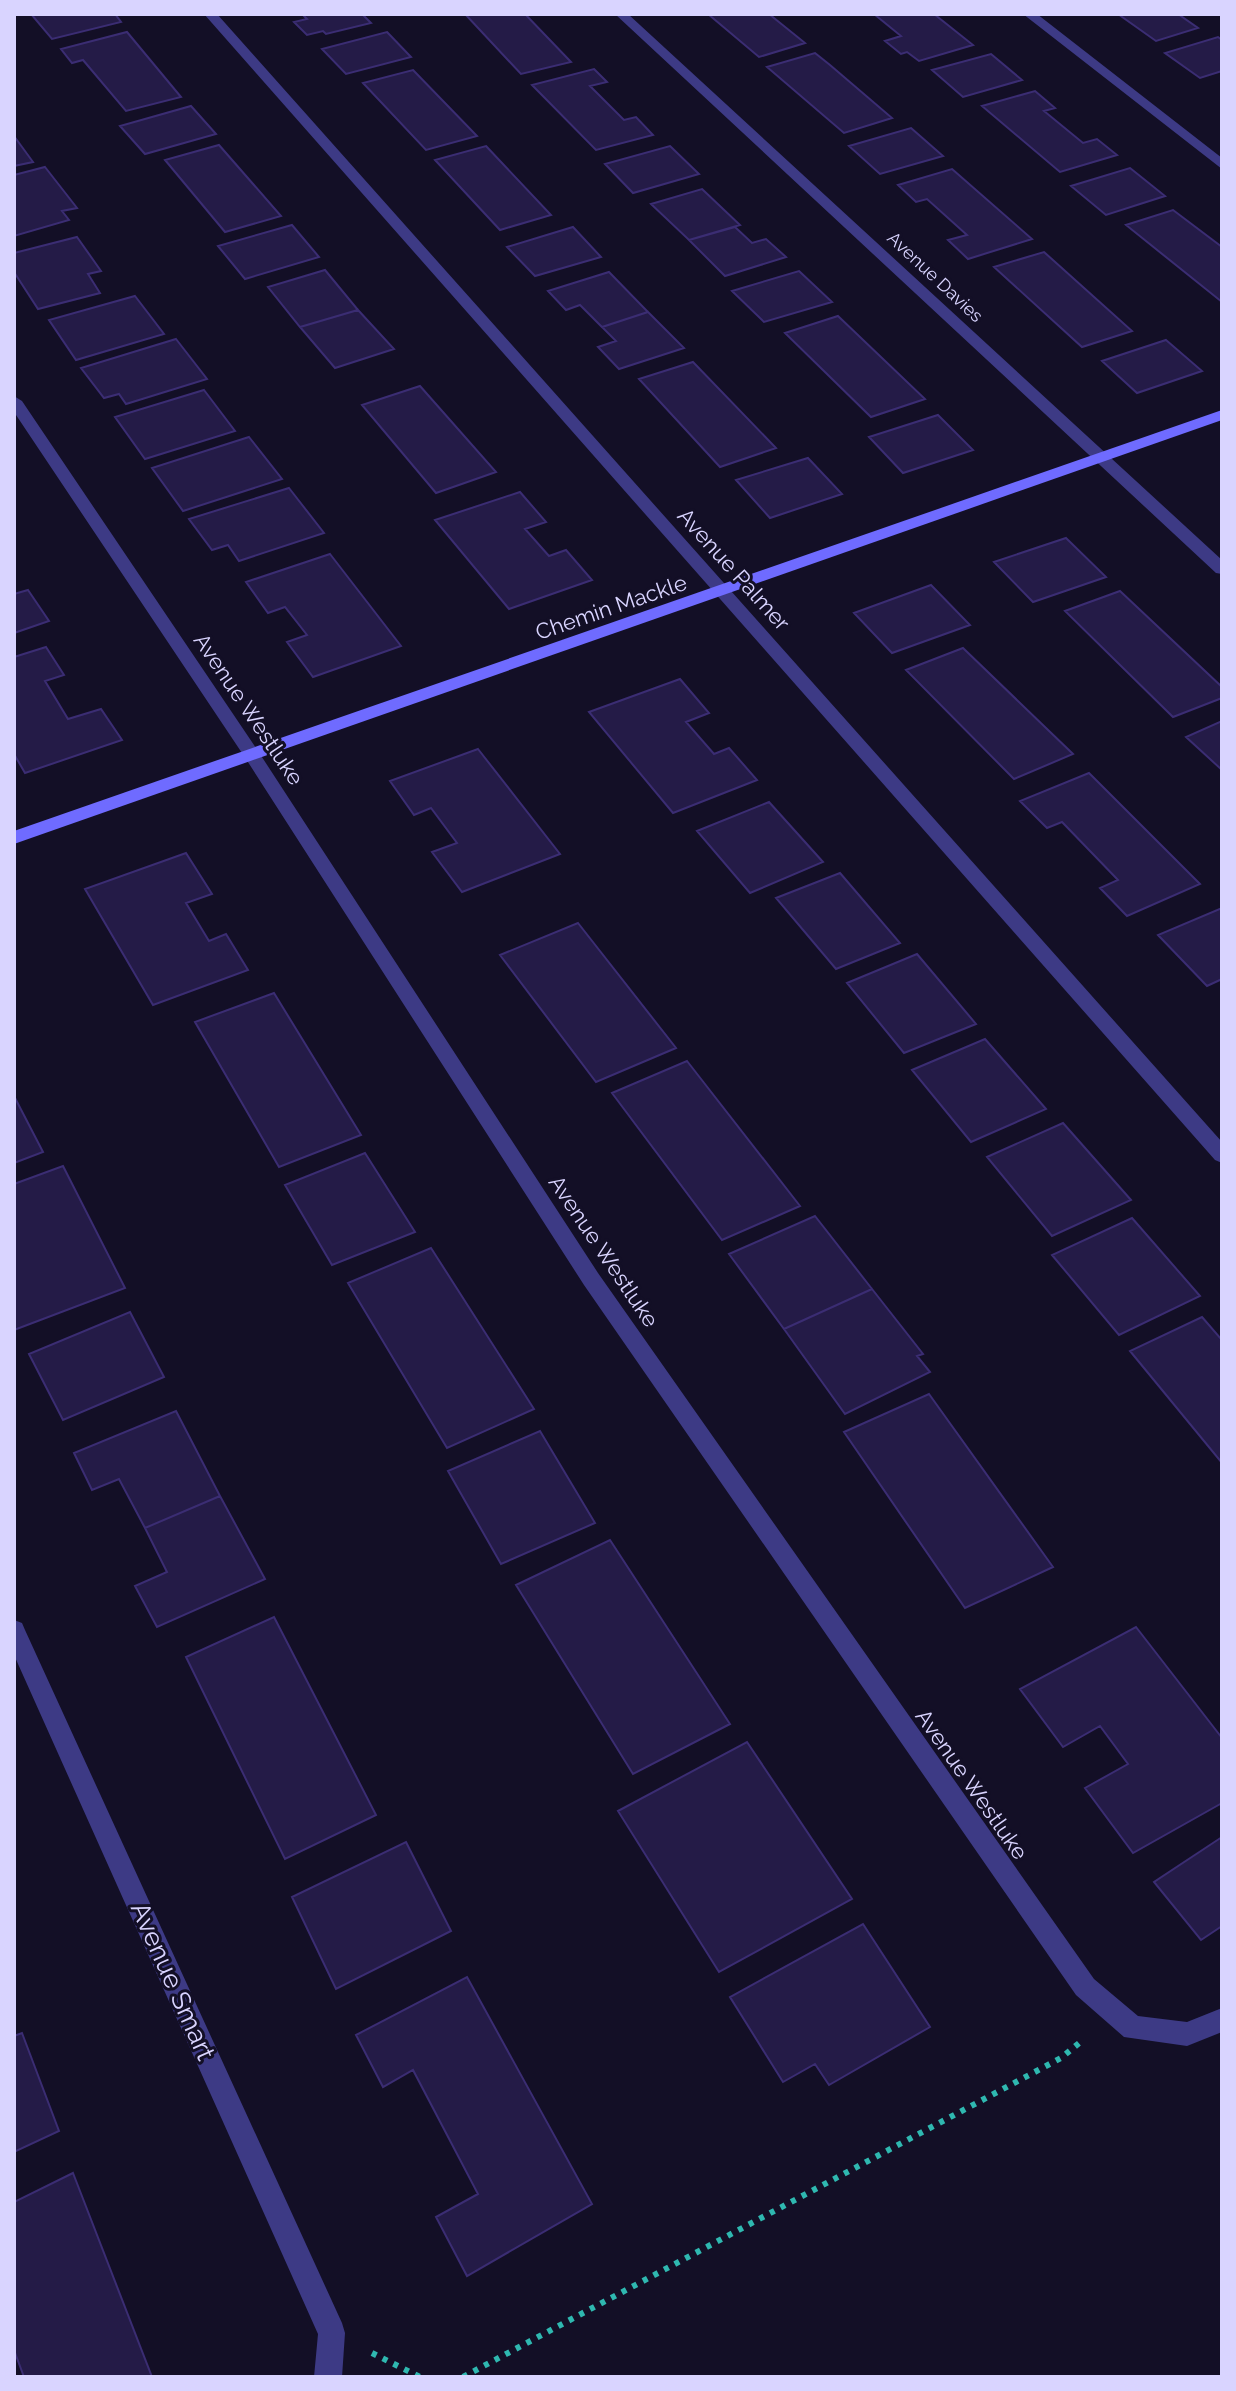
<svg xmlns="http://www.w3.org/2000/svg" width="1236" height="2391" font-family="Raleway,sans-serif">
  <style>
    .building { fill: #241b47; stroke: #3b2d73; stroke-width: 2 }
    .lines { fill: none; stroke-linecap: round; stroke-linejoin: round }
    .path { stroke: #2fb8b0; stroke-width: 6; stroke-dasharray: 5 7; stroke-linecap: butt }
    .street { fill: #3d3a85; fill-rule: evenodd }
    .secondary { fill: #6f6bff; fill-rule: evenodd }
    .labels { text-anchor: middle; stroke-width: 6; stroke-linejoin: round; paint-order: stroke }
    .far-street-label { font-size: 18px; fill: #d9d4ff; stroke: #130f26 }
    .street-label { font-size: 22px; fill: #d9d4ff; stroke: #130f26 }
    .near-street-label { font-size: 26px; fill: #d9d4ff; stroke: #130f26 }
  </style>
  <rect width="100%" height="100%" fill="#130f26"/>
  <!-- building -->
  <path class="building" d="M 31,14 L 115,14 L 121,22 L 52,39 Z
    M 302,14 L 362,14 L 371,23 L 326,34 L 323,31 L 307,35 L 294,22 L 307,19 Z
    M 465,14 L 525,14 L 571,62 L 521,74 Z
    M 708,14 L 769,14 L 805,43 L 759,57 Z
    M 874,14 L 934,14 L 973,45 L 919,61 L 907,52 L 901,54 L 885,41 L 901,36 Z
    M 1118,14 L 1178,14 L 1198,28 L 1156,41 Z
    M 127,32 L 181,97 L 126,111 L 83,60 L 72,63 L 61,49 Z
    M 387,32 L 411,57 L 346,74 L 322,49 Z
    M 1218,37 L 1222,40 L 1222,71 L 1200,78 L 1165,53 Z
    M 815,53 L 830,65 L 892,118 L 844,133 L 767,67 Z
    M 991,54 L 1022,80 L 963,97 L 932,70 Z
    M 594,69 L 607,82 L 590,86 L 624,120 L 636,117 L 653,135 L 596,150 L 532,85 Z
    M 413,70 L 477,136 L 426,150 L 363,83 Z
    M 1035,91 L 1055,108 L 1044,111 L 1083,143 L 1097,139 L 1117,155 L 1060,172 L 982,106 Z
    M 191,106 L 216,134 L 145,154 L 120,126 Z
    M 911,128 L 943,156 L 880,174 L 849,146 Z
    M 14,136 L 33,162 L 14,166 Z
    M 219,145 L 281,216 L 225,232 L 165,160 Z
    M 486,146 L 551,215 L 500,230 L 435,160 Z
    M 670,146 L 699,174 L 633,193 L 605,164 Z
    M 45,167 L 77,208 L 62,211 L 69,220 L 14,236 L 14,175 Z
    M 1130,168 L 1165,196 L 1106,215 L 1071,186 Z
    M 952,169 L 1032,239 L 968,259 L 948,240 L 967,235 L 927,199 L 916,202 L 898,185 Z
    M 702,189 L 740,225 L 689,240 L 651,204 Z
    M 1173,210 L 1222,247 L 1222,302 L 1126,225 Z
    M 292,225 L 319,257 L 245,279 L 218,246 Z
    M 573,227 L 601,257 L 535,276 L 507,247 Z
    M 735,227 L 752,243 L 766,239 L 786,257 L 725,276 L 689,240 Z
    M 77,237 L 101,271 L 88,274 L 100,293 L 38,309 L 14,272 L 14,253 Z
    M 1044,252 L 1132,331 L 1082,347 L 994,267 Z
    M 325,270 L 358,310 L 300,327 L 268,287 Z
    M 799,271 L 832,302 L 764,322 L 732,291 Z
    M 609,272 L 648,312 L 602,327 L 580,305 L 566,310 L 548,291 Z
    M 135,296 L 164,334 L 76,360 L 49,320 Z
    M 358,310 L 394,349 L 335,368 L 300,327 Z
    M 648,312 L 684,348 L 619,369 L 598,347 L 616,341 L 602,327 Z
    M 838,316 L 925,399 L 871,417 L 785,333 Z
    M 176,339 L 207,379 L 126,404 L 119,394 L 104,398 L 81,368 Z
    M 1166,340 L 1202,371 L 1137,393 L 1102,361 Z
    M 693,362 L 776,448 L 720,467 L 639,379 Z
    M 420,386 L 496,472 L 436,493 L 362,405 Z
    M 204,390 L 235,431 L 145,459 L 115,417 Z
    M 938,415 L 973,450 L 903,473 L 869,437 Z
    M 249,437 L 282,479 L 183,511 L 152,468 Z
    M 808,458 L 842,494 L 770,518 L 736,480 Z
    M 289,488 L 324,533 L 239,561 L 228,545 L 212,550 L 189,519 Z
    M 520,492 L 546,522 L 525,529 L 549,556 L 566,550 L 592,580 L 509,609 L 435,520 Z
    M 1066,538 L 1106,577 L 1033,602 L 994,562 Z
    M 330,554 L 401,646 L 313,677 L 287,642 L 307,635 L 285,607 L 268,613 L 246,582 Z
    M 931,585 L 970,625 L 892,653 L 854,613 Z
    M 28,590 L 49,621 L 14,633 L 14,594 Z
    M 1120,591 L 1222,687 L 1222,698 L 1173,717 L 1065,611 Z
    M 46,647 L 64,675 L 45,681 L 68,719 L 101,709 L 122,740 L 25,773 L 14,754 L 14,657 Z
    M 963,648 L 1073,754 L 1014,779 L 906,670 Z
    M 680,679 L 709,713 L 686,722 L 714,754 L 729,748 L 757,780 L 673,813 L 589,712 Z
    M 1222,721 L 1222,770 L 1186,737 Z
    M 478,749 L 560,854 L 462,892 L 432,852 L 457,843 L 431,808 L 414,815 L 390,781 Z
    M 1089,773 L 1200,884 L 1127,916 L 1100,888 L 1118,880 L 1062,822 L 1047,828 L 1020,801 Z
    M 769,802 L 823,862 L 750,893 L 697,831 Z
    M 186,853 L 212,894 L 186,903 L 209,941 L 226,934 L 248,970 L 153,1005 L 85,889 Z
    M 840,873 L 900,943 L 836,969 L 776,898 Z
    M 1222,908 L 1222,979 L 1207,986 L 1158,935 Z
    M 578,923 L 676,1048 L 596,1082 L 500,955 Z
    M 917,954 L 976,1024 L 904,1053 L 847,983 Z
    M 274,993 L 361,1135 L 279,1167 L 195,1022 Z
    M 985,1039 L 1046,1109 L 971,1142 L 912,1070 Z
    M 687,1061 L 800,1206 L 722,1240 L 612,1093 Z
    M 14,1096 L 43,1152 L 14,1163 Z
    M 1063,1123 L 1131,1200 L 1052,1236 L 987,1157 Z
    M 365,1153 L 415,1232 L 332,1265 L 285,1185 Z
    M 63,1166 L 125,1288 L 14,1330 L 14,1184 Z
    M 815,1216 L 872,1289 L 784,1329 L 729,1254 Z
    M 1132,1218 L 1200,1296 L 1119,1335 L 1052,1255 Z
    M 431,1248 L 534,1409 L 447,1448 L 348,1283 Z
    M 872,1289 L 923,1354 L 917,1356 L 930,1372 L 845,1414 L 784,1329 Z
    M 130,1312 L 164,1377 L 63,1420 L 29,1354 Z
    M 1202,1317 L 1222,1340 L 1222,1463 L 1130,1351 Z
    M 929,1394 L 1053,1567 L 965,1608 L 844,1432 Z
    M 176,1411 L 220,1496 L 145,1528 L 119,1479 L 92,1490 L 74,1453 Z
    M 540,1431 L 595,1523 L 501,1564 L 448,1471 Z
    M 220,1496 L 265,1579 L 157,1627 L 135,1586 L 167,1572 L 145,1528 Z
    M 610,1540 L 730,1724 L 633,1774 L 516,1585 Z
    M 274,1617 L 376,1815 L 285,1859 L 186,1657 Z
    M 1136,1627 L 1222,1738 L 1222,1803 L 1133,1853 L 1085,1788 L 1128,1764 L 1100,1726 L 1063,1747 L 1020,1689 Z
    M 747,1742 L 852,1899 L 719,1972 L 618,1811 Z
    M 1222,1837 L 1222,1926 L 1201,1940 L 1154,1882 Z
    M 406,1842 L 451,1931 L 336,1989 L 292,1897 Z
    M 863,1924 L 930,2027 L 829,2085 L 815,2064 L 783,2082 L 730,1997 Z
    M 467,1977 L 592,2204 L 467,2276 L 436,2217 L 478,2194 L 413,2070 L 383,2087 L 356,2035 Z
    M 22,2033 L 59,2131 L 14,2152 L 14,2036 Z
    M 73,2173 L 152,2377 L 24,2377 L 14,2350 L 14,2202 Z"/>
  <g class="lines">
    <!-- path -->
    <path class="path" d="M 372,2353 L 420,2377
      M 463,2377 L 1061,2058 L 1084,2039"/>
    <!-- street -->
    <path class="street" d="M 204,14 L 217,14 L 1222,1142 L 1222,1163 L 1215,1160 Z
      M 615,14 L 628,14 L 1222,560 L 1222,574 L 1216,573 Z
      M 1023,14 L 1037,14 L 1222,158 L 1222,169 Z
      M 14,396 L 22,401 L 258,751 L 598,1273 L 1094,1979 L 1138,2016 L 1187,2022 L 1222,2008 L 1222,2032 L 1187,2046 L 1124,2037 L 1076,1995 L 584,1285 L 246,759 L 14,412 Z
      M 14,1620 L 22,1623 L 25,1630 L 342,2323 L 345,2333 L 342,2377 L 314,2377 L 318,2334 L 14,1655 Z"/>
    <!-- secondary -->
    <path class="secondary" d="M 1222,410 L 1222,420 L 14,844 L 14,831 Z"/>
  </g>
  <g class="labels">
    <!-- far-street labels -->
    <g class="far-street-label">
      <text transform="translate(935 277) rotate(43)" y="6">Avenue Davies</text>
    </g>
    <!-- street labels -->
    <g class="street-label">
      <text transform="translate(734 569) rotate(48)" y="8">Avenue Palmer</text>
      <text transform="translate(611 607) rotate(-19)" y="8">Chemin Mackle</text>
      <text transform="translate(249 709) rotate(56)" y="8">Avenue Westluke</text>
      <text transform="translate(604 1251) rotate(56)" y="8">Avenue Westluke</text>
      <text transform="translate(972 1784) rotate(55)" y="8">Avenue Westluke</text>
    </g>
    <!-- near-street labels -->
    <g class="near-street-label">
      <text transform="translate(173 1981) rotate(66)" y="9">Avenue Smart</text>
    </g>
  </g>
  <!-- border -->
  <rect width="1236" height="2391" fill="none" stroke="#d9d4ff" stroke-width="32"/>
</svg>
